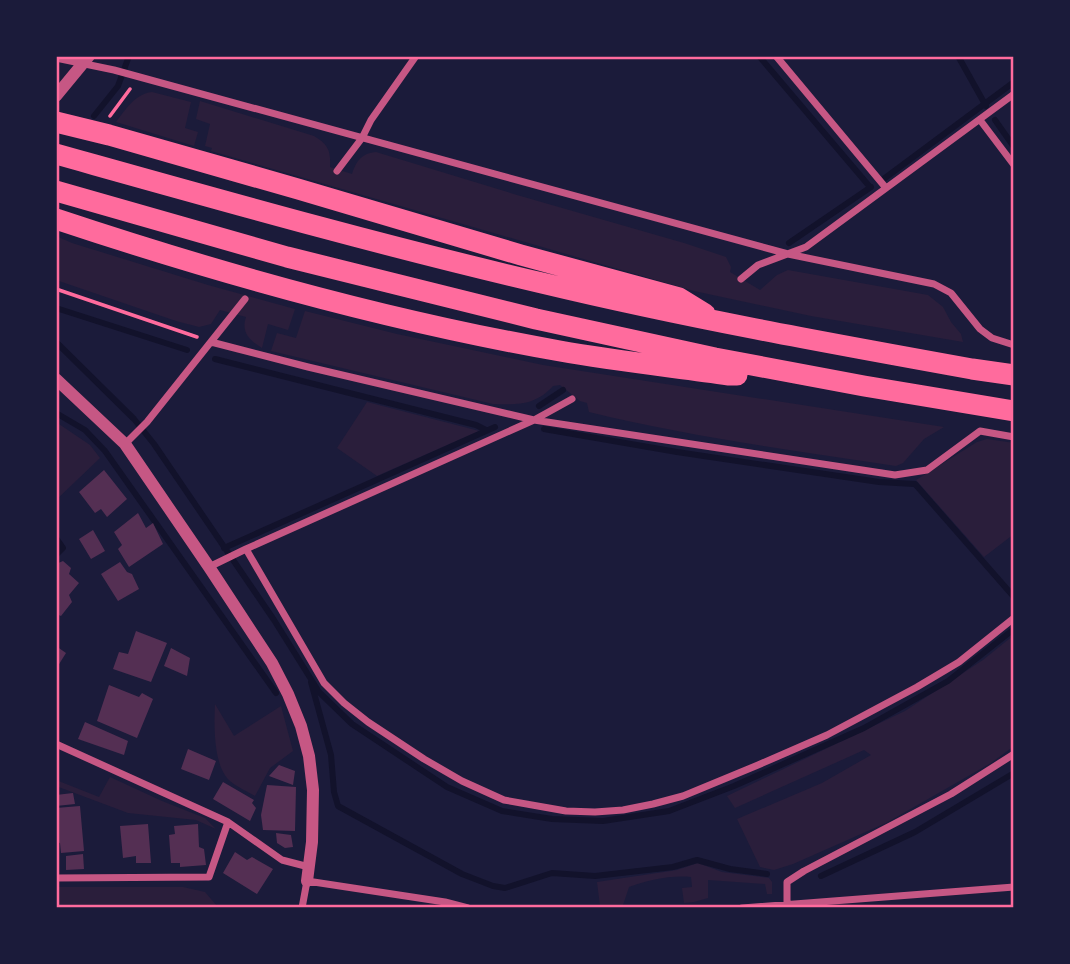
<svg xmlns="http://www.w3.org/2000/svg" width="1070" height="964" font-family="'Golos Text',sans-serif">
  <style>
    .green { fill: #2a1e3b }
    .lines { fill: none; stroke-linecap: round; stroke-linejoin: round }
    .stream { stroke: #12122b; stroke-width: 6 }
    .building { fill: #542f53 }
    .path { stroke: #ff6b9d; stroke-width: 3.5 }
    .minor { stroke: #c65784; stroke-width: 7 }
    .tertiary { stroke: #c65784; stroke-width: 12 }
    .motorway { stroke: #ff6b9d; stroke-width: 21 }
    .neatline { fill: none; stroke: #ff6b9d; stroke-width: 2.5 }
  </style>
  <rect width="100%" height="100%" fill="#1b1b3a"/>
  <!-- green -->
  <path class="green" d="M 152,92 L 191,102 L 185,128 L 198,132 L 194,146 L 116,122 C 126,109 135,94 152,92 Z
    M 200,101 L 314,136 C 328,144 331,151 330,167 L 352,174 C 356,161 362,153 376,152 L 517,195 L 684,243 L 726,257 L 731,267 L 730,272 L 760,290 L 777,275 L 788,270 L 928,295 L 943,307 L 951,322 L 961,334 L 963,342 L 811,316 L 694,291 L 211,151 L 212,148 L 205,146 L 210,124 L 196,119 Z
    M 56,236 L 72,243 L 208,285 L 295,309 L 288,330 L 268,324 L 262,348 C 249,340 241,332 246,317 L 220,310 L 211,324 L 199,327 L 176,321 L 56,280 Z
    M 305,311 L 397,334 L 543,365 L 944,427 L 924,439 L 903,463 L 896,466 C 793,450 690,437 589,412 L 587,403 L 580,401 L 560,385 L 553,386 C 536,405 518,405 493,404 L 271,351 L 277,333 L 296,338 Z
    M 367,402 L 464,427 L 479,431 L 377,476 L 337,448 Z
    M 56,422 L 90,445 L 100,458 L 56,500 Z
    M 987,439 L 1014,443 L 1014,534 L 984,557 L 916,480 L 977,442 Z
    M 1014,635 L 1014,746 L 991,763 L 886,823 L 793,864 L 774,870 L 760,867 L 737,819 L 822,783 L 871,755 L 864,750 L 735,808 L 727,796 L 905,711 L 983,660 Z
    M 215,704 L 234,736 L 281,706 L 293,751 L 270,768 L 255,796 C 247,791 237,787 230,781 C 213,766 214,725 215,704 Z
    M 110,777 L 162,801 L 205,818 L 216,829 L 196,820 L 128,813 L 56,786 L 56,780 L 99,797 Z
    M 698,863 L 722,872 L 769,878 L 772,882 L 772,894 L 767,894 L 765,884 L 708,880 L 708,898 L 694,902 L 684,903 L 682,888 L 692,887 L 691,877 C 670,875 649,880 629,887 L 623,905 L 600,906 L 597,882 L 677,870 Z
    M 56,887 L 183,887 L 205,892 L 217,906 L 215,908 L 59,908 L 56,905 Z"/>
  <g class="lines">
    <!-- stream -->
    <path class="stream" d="M 759,56 L 870,187
      M 958,56 L 986,106
      M 94,116 L 118,86 L 129,56
      M 995,120 L 1014,147
      M 885,178 L 1014,82
      M 789,243 L 871,187
      M 56,308 L 187,350
      M 56,342 L 134,419 L 154,444 L 274,620 L 319,692 L 352,724 L 447,787 L 502,811 L 552,819 L 603,821 L 669,811 L 734,786 L 864,728 L 948,681 L 1014,629
      M 215,359 L 476,425 L 486,430
      M 539,406 L 563,390
      M 56,413 L 85,430 L 105,451 L 276,693
      M 544,429 L 677,452 L 879,482 L 915,484 L 1014,597
      M 56,538 L 63,548 L 56,555
      M 224,548 L 495,427
      M 311,682 L 331,755 L 334,792 L 338,806 L 462,874 L 493,886 L 505,888 L 552,873 L 595,876 L 673,867 L 697,860 L 730,869 L 767,874
      M 821,876 L 915,832 L 1014,773"/>
  </g>
  <!-- building -->
  <path class="building" d="M 104,470 L 127,499 L 107,517 L 101,509 L 95,513 L 79,492 Z
    M 138,513 L 146,528 L 153,523 L 163,544 L 129,567 L 118,549 L 122,545 L 114,532 Z
    M 93,530 L 105,551 L 91,559 L 79,539 Z
    M 63,561 L 71,568 L 69,574 L 79,583 L 69,595 L 72,602 L 61,616 L 56,614 L 56,564 Z
    M 120,562 L 127,572 L 132,574 L 139,589 L 118,601 L 101,574 Z
    M 136,631 L 167,643 L 151,682 L 113,669 L 119,652 L 128,654 Z
    M 56,646 L 66,653 L 56,669 Z
    M 171,648 L 190,658 L 187,676 L 164,666 Z
    M 109,685 L 139,697 L 142,693 L 153,699 L 137,738 L 97,721 Z
    M 85,722 L 128,741 L 124,755 L 78,739 Z
    M 188,749 L 216,761 L 209,780 L 181,769 Z
    M 279,765 L 295,771 L 293,785 L 269,776 Z
    M 223,782 L 254,800 L 252,803 L 256,808 L 250,821 L 213,799 Z
    M 267,785 L 296,787 L 295,831 L 263,830 L 261,815 Z
    M 73,793 L 75,804 L 56,806 L 56,795 Z
    M 80,806 L 84,851 L 61,853 L 60,843 L 57,842 L 56,808 Z
    M 148,824 L 151,863 L 136,863 L 136,856 L 123,858 L 120,826 Z
    M 198,824 L 199,847 L 204,849 L 206,865 L 180,867 L 180,863 L 171,863 L 169,835 L 175,834 L 174,826 Z
    M 276,833 L 291,835 L 293,847 L 285,848 L 277,843 Z
    M 235,852 L 247,860 L 252,857 L 273,869 L 257,894 L 223,873 Z
    M 83,854 L 84,869 L 66,870 L 66,856 Z"/>
  <g class="lines">
    <!-- path -->
    <path class="path" d="M 110,116 L 130,89
      M 56,289 L 197,337"/>
    <!-- minor -->
    <path class="minor" d="M 776,56 L 886,188
      M 56,58 L 114,70 L 788,254 L 934,284 L 951,293 L 980,329 L 992,338 L 1014,345
      M 980,120 L 1014,165
      M 337,171 L 362,138 L 371,120 L 416,56
      M 741,279 L 758,265 L 806,247 L 1014,94
      M 211,342 L 308,367 L 534,420 L 895,475 L 927,470 L 980,431 L 1014,437
      M 125,444 L 147,422 L 245,299
      M 246,549 L 324,683 L 344,703 L 368,722 L 424,759 L 462,781 L 504,800 L 566,811 L 595,812 L 623,810 L 653,804 L 683,796 L 758,765 L 827,735 L 917,687 L 959,662 L 1014,618
      M 209,567 L 246,549 L 534,420 L 572,399
      M 56,744 L 228,822 L 282,860 L 309,867
      M 56,878 L 209,877 L 228,822
      M 787,904 L 787,882 L 804,871 L 951,794 L 1014,754
      M 302,908 L 307,881 L 445,902 L 468,908
      M 742,908 L 1014,887"/>
    <!-- tertiary -->
    <path class="tertiary" d="M 56,96 L 89,56
      M 56,379 L 125,444 L 209,567 L 272,663 L 288,694 L 301,726 L 309,756 L 313,790 L 312,842 L 307,881"/>
    <!-- motorway -->
    <path class="motorway" d="M 56,122 L 109,135 L 298,189 L 521,255 L 679,298 L 705,314
      M 56,154 C 217,199 379,245 542,283 C 684,317 828,343 972,369 L 1014,375
      M 56,191 L 287,257 L 536,319 L 715,358 L 864,386 L 1014,411
      M 56,219 C 221,274 389,321 560,351 C 616,361 673,367 729,375 L 737,375"/>
  </g>
  <!-- border -->
  <rect width="1070" height="964" fill="none" stroke="#1b1b3a" stroke-width="116"/>
  <rect x="58" y="58" width="954" height="848" class="neatline"/>
</svg>
